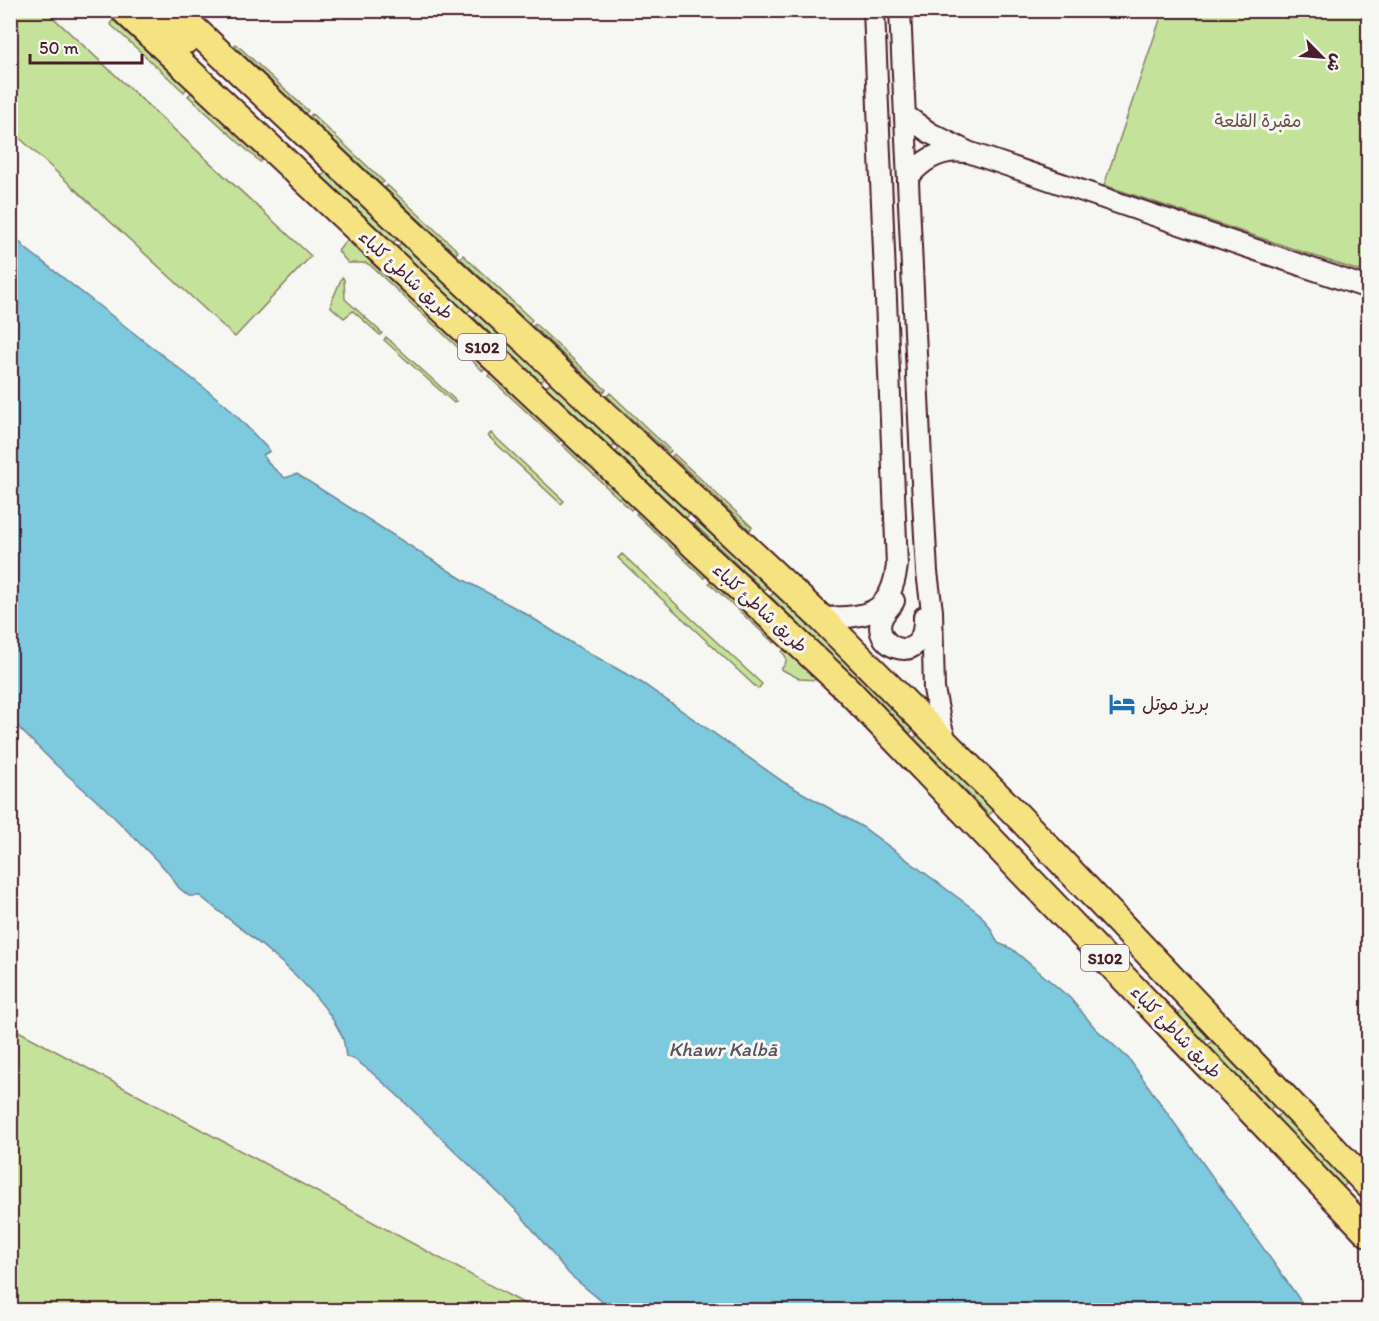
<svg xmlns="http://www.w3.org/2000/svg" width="1379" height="1321" font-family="Itim,'Playpen Sans Arabic',sans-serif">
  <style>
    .green { fill: #c5e29a; stroke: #888062; stroke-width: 1.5 }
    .water { fill: #7dc9dd; stroke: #698596; stroke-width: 1.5 }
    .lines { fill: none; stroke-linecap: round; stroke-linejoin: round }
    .tertiary-casing { stroke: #4a1f2b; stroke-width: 24 }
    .trunk-casing { stroke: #4a1f2b; stroke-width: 30 }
    .tertiary { stroke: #f6f6f2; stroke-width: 20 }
    .trunk { stroke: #f5e382; stroke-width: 26 }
    .labels { text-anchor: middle; stroke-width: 6; stroke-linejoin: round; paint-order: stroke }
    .shield { fill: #f6f6f2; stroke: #7e6067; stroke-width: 1.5 }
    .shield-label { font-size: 16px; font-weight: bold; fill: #4a1f2b }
    .park-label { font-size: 18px; fill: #695047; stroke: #f6f6f2 }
    .street-label { font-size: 18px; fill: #4a1f2b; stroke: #f6f6f2 }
    .poi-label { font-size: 18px; fill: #4a1f2b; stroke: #f6f6f2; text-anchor: start }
    .water-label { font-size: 20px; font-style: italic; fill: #595260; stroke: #f6f6f2 }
  </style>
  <rect width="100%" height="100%" fill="#f6f6f2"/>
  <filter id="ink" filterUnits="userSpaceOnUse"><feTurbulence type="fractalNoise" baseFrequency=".0167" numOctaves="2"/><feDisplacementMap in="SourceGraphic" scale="12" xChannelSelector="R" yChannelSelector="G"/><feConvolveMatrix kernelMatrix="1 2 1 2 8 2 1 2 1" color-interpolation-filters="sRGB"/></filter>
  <g filter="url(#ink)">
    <!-- green -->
    <path class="green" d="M 10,11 L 46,11 L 311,256 L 235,337 L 11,130 Z
      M 1163,11 L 1368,11 L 1368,274 L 1104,185 Z
      M 113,20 L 187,88 L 184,92 L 110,24 Z
      M 236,44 L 308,111 L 305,113 L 234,46 Z
      M 192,92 L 263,158 L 260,162 L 188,96 Z
      M 312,114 L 384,182 L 381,184 L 309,117 Z
      M 327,171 L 398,238 L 393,243 L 322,176 Z
      M 387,185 L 458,251 L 456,254 L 385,188 Z
      M 347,240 L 486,368 L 483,371 L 370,265 L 366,263 L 348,263 L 338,251 Z
      M 402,242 L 472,308 L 467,313 L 397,247 Z
      M 463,255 L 532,320 L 529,323 L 460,258 Z
      M 342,277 L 344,279 L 345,299 L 382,333 L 380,335 L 353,311 L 344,318 L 331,307 L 331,303 Z
      M 478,313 L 546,377 L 541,382 L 474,318 Z
      M 535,324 L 606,390 L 603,392 L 533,326 Z
      M 386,337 L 456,401 L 454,403 L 384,340 Z
      M 491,372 L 562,439 L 559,442 L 488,376 Z
      M 551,382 L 616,443 L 612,448 L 546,387 Z
      M 610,393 L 671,451 L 669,453 L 607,396 Z
      M 491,433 L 564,501 L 561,504 L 488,436 Z
      M 565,442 L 634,507 L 631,510 L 562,445 Z
      M 620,447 L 691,513 L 686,518 L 616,452 Z
      M 674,454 L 752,527 L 750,530 L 672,456 Z
      M 639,511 L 707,575 L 704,578 L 636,514 Z
      M 698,519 L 768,585 L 764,590 L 694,524 Z
      M 622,554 L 762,684 L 758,689 L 618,558 Z
      M 712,579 L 777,640 L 774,643 L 709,583 Z
      M 775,592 L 915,728 L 910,733 L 770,596 Z
      M 785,649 L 818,680 L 800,679 L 781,669 C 786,664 789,658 782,652 Z
      M 919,733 L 994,810 L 989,815 L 914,738 Z
      M 1184,1009 L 1209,1036 L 1204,1041 L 1178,1014 Z
      M 10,1027 L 11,1027 L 536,1310 L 11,1310 Z
      M 1213,1041 L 1274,1105 L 1270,1110 L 1208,1045 Z
      M 1281,1113 L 1347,1183 L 1343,1187 L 1276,1117 Z"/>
    <!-- water -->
    <path class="water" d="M 11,232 L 25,248 L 226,405 L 270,451 L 263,455 L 270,465 L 285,478 L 297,474 L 462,579 L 523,612 L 570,642 L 642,683 L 785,783 L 864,828 L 980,914 L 991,929 L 998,943 L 1012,949 L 1070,998 L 1095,1028 L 1129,1059 L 1307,1310 L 612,1310 L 569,1274 L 519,1213 L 396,1094 L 370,1071 L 354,1059 L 346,1057 C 345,1052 345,1045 343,1039 C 321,985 245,933 200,896 L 189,896 L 179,888 L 167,871 L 105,808 L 56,765 L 11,720 Z"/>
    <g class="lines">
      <!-- tertiary casing -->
      <g class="tertiary-casing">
        <path id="tertiary" d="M 900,10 L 922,482 L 927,572 L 932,611 L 934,689 L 941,726 L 947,744
          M 905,115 L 930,133 L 968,152 L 1368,288
          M 908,178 C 922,160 941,149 965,152
          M 894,601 C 890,608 883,613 881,621 C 873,649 926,668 924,617
          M 821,618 C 865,617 891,617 897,565 L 874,10"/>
      </g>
      <!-- trunk casing -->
      <g class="trunk-casing">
        <path id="trunk" d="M 124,10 L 847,689 L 1368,1233
          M 151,10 L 173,31 L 186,40
          M 174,10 L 821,618 L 1019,817 L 1368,1185"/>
      </g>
      <!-- tertiary -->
      <use href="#tertiary" class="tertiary"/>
      <!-- trunk -->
      <use href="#trunk" class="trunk"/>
    </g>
  </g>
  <!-- icons -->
  <defs>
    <g id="hotel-bare" transform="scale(2.07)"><path d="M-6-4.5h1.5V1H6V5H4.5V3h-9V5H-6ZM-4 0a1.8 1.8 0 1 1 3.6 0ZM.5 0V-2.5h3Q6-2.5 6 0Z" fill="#1f6fb2" stroke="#f6f6f2" stroke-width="2.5" paint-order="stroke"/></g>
  </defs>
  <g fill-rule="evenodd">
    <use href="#hotel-bare" x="1122" y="704"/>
  </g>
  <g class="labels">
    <!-- shield labels -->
    <g class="shield">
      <rect x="458" y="334" width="48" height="26" rx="4.5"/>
      <rect x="1081" y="945" width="48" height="26" rx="4.5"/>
    </g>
    <g class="shield-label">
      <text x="482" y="353">S102</text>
      <text x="1105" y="964">S102</text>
    </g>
    <!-- park labels -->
    <g class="park-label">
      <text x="1258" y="127">مقبرة القلعة</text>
    </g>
    <!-- street labels -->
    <g class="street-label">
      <text transform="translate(406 275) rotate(43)" y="6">طريق شاطئ كلباء</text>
      <text transform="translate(760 608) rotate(43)" y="6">طريق شاطئ كلباء</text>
      <text transform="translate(1176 1032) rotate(46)" y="6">طريق شاطئ كلباء</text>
    </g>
    <!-- poi labels -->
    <g class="poi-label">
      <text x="1142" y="710">بريز موتل</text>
    </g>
    <!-- water labels -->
    <g class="water-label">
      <text x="723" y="1056">Khawr Kalbā</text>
    </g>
  </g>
  <!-- margin -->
  <rect width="1379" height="1321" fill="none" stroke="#f6f6f2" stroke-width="36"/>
  <rect x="18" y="18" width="1343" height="1285" fill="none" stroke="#4a1f2b" stroke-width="2" filter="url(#ink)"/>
  <!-- north arrow -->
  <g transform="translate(1322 57) rotate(115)" stroke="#f6f6f2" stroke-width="4.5" paint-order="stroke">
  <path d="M0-4.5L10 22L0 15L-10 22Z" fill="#4a1f2b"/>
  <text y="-9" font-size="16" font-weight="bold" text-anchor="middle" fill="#4a1f2b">ش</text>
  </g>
  <!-- scale -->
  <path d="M30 54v9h112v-9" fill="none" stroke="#4a1f2b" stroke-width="3"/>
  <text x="39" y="54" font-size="18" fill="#4a1f2b" stroke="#f6f6f2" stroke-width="4.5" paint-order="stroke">50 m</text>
</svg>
